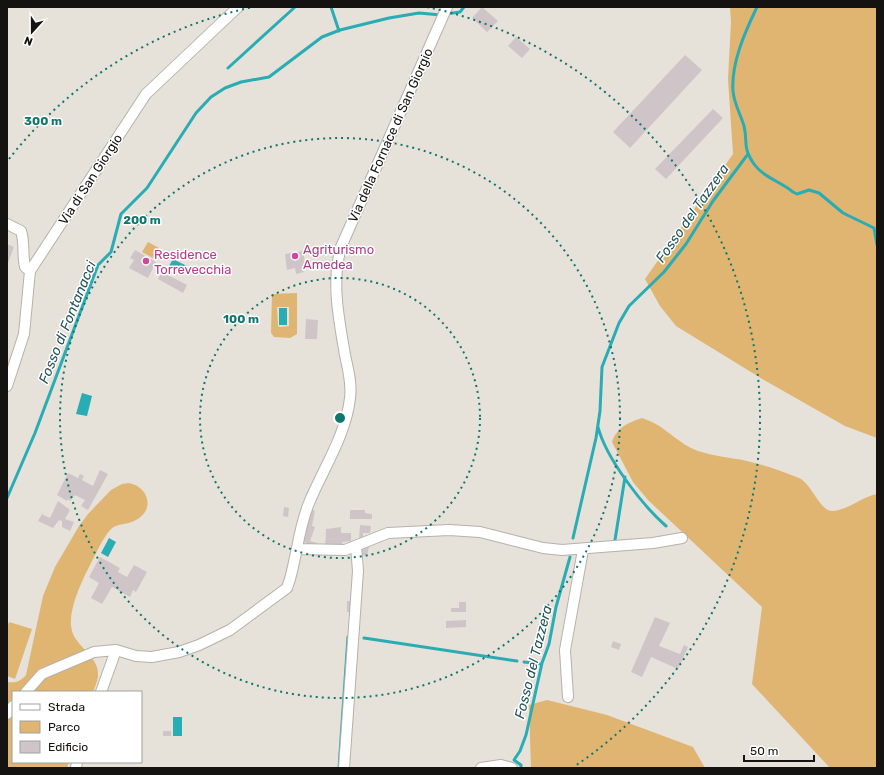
<svg xmlns="http://www.w3.org/2000/svg" width="884" height="775" font-family="Rubik,sans-serif">
  <style>
    .green { fill: #dfb571; fill-rule: evenodd }
    .water { fill: #29acb4 }
    .lines { fill: none; stroke-linecap: round; stroke-linejoin: round }
    .stream { stroke: #29acb4; stroke-width: 3 }
    .building { fill: #cfc5c9 }
    .minor-casing { stroke: #b6b1aa; stroke-width: 12 }
    .minor { stroke: #fff; stroke-width: 10 }
    .ring { fill: none; stroke: #0f766e; stroke-width: 2; stroke-dasharray: 2 4 }
    .hotel-dot { fill: #d1479c; stroke: #fff; stroke-width: 1.5 }
    .labels { text-anchor: middle; stroke-width: 3; stroke-linejoin: round; paint-order: stroke }
    .street-label { font-size: 13px; fill: #151311; stroke: #fff }
    .hotel-label { font-size: 13px; fill: #b23c85; stroke: #fff; text-anchor: start }
    .water-label { font-size: 14px; font-style: italic; fill: #22565a; stroke: #fff }
    .centre { fill: #0f766e; stroke: #fff; stroke-width: 2 }
    .ring-label { font-size: 12px; text-anchor: middle; font-weight: bold; fill: #0f766e; stroke: #fff; stroke-width: 3; stroke-linejoin: round; paint-order: stroke }
  </style>
  <rect width="100%" height="100%" fill="#e6e1d9"/>
  <!-- green -->
  <path class="green" d="M 730,7 L 877,7 L 877,438 L 845,426 L 764,380 L 676,326 L 660,306 L 645,279 L 733,154 L 728,79 L 731,22 Z
    M 148,242 L 159,248 L 153,258 L 142,252 Z
    M 297,293 L 297,334 L 290,338 L 274,337 L 271,333 L 272,294 ZM 277,307 L 289,307 L 289,326 L 280,327 L 278,326 Z
    M 642,418 C 664,425 672,438 691,448 C 707,456 729,457 747,461 C 764,465 782,471 799,478 C 811,483 820,511 832,511 C 849,510 861,497 877,494 L 877,768 L 830,768 L 752,684 L 762,607 L 648,500 L 633,482 L 612,442 C 617,427 628,423 642,418 Z
    M 129,483 C 149,487 155,510 136,520 C 128,525 117,523 111,529 C 101,540 92,562 85,575 C 78,591 66,616 73,634 C 79,648 99,658 98,675 C 98,680 95,687 93,692 L 13,692 L 13,762 L 69,762 L 67,768 L 7,768 L 7,682 C 15,683 20,682 26,675 L 43,596 L 55,567 L 79,526 L 88,514 L 111,490 L 122,484 Z
    M 9,622 L 32,629 L 15,679 L 7,676 L 7,629 Z
    M 547,700 L 607,715 L 693,747 L 705,768 L 531,768 L 529,705 Z"/>
  <!-- water -->
  <path class="water" d="M 173,259 L 187,266 L 184,271 L 175,266 L 173,268 L 169,266 Z
    M 279,308 L 287,308 L 287,325 L 279,325 Z
    M 82,393 L 92,396 L 87,416 L 76,414 Z
    M 109,538 L 116,542 L 108,557 L 101,553 Z
    M 173,717 L 182,717 L 182,736 L 173,736 Z"/>
  <g class="lines">
    <!-- stream -->
    <path class="stream" d="M 331,7 L 339,31
      M 757,7 C 745,32 731,63 733,91 C 734,104 741,115 744,126 C 748,142 742,147 754,164 C 763,177 781,182 793,192 L 797,194 L 809,190 L 819,193 L 843,213 L 874,228 L 877,245
      M 446,14 L 460,12 L 464,7
      M 228,68 L 295,7
      M 598,427 C 606,458 642,505 666,526
      M 7,498 L 35,433 L 98,265 L 111,252 L 121,214 L 147,188 L 196,113 L 211,97 L 225,88 L 241,82 L 269,77 L 322,37 L 340,30 L 389,18 L 419,13 L 441,15
      M 573,538 L 596,438 L 600,411 L 602,367 L 619,323 L 629,306 L 664,272 L 686,244 L 713,201 L 748,154
      M 615,540 L 625,477
      M 364,638 L 517,661
      M 524,662 L 541,664
      M 339,768 L 348,637
      M 521,768 L 521,765 L 514,760 L 520,751 L 526,735 L 542,663 L 549,644 L 556,607 L 570,557"/>
  </g>
  <!-- building -->
  <path class="building" d="M 482,7 L 498,21 L 487,32 L 472,18 Z
    M 516,37 L 530,49 L 522,58 L 508,46 Z
    M 685,55 L 702,70 L 630,148 L 613,132 Z
    M 713,109 L 723,118 L 666,179 L 655,169 Z
    M 7,244 L 14,247 L 8,263 L 7,262 Z
    M 135,250 L 156,262 L 148,278 L 129,268 L 134,260 L 130,258 Z
    M 303,251 L 306,269 L 303,269 L 304,272 L 296,274 L 295,268 L 287,270 L 285,254 Z
    M 162,272 L 187,285 L 183,293 L 158,279 Z
    M 306,319 L 318,320 L 317,339 L 305,339 Z
    M 100,470 L 108,474 L 88,510 L 81,506 L 85,500 L 75,495 L 70,501 L 68,499 L 67,501 L 57,495 L 68,473 L 78,478 L 80,474 L 84,476 L 82,480 L 93,486 Z
    M 58,501 L 70,510 L 65,519 L 74,522 L 70,531 L 62,527 L 62,521 L 59,520 L 53,528 L 38,521 L 42,514 L 50,518 Z
    M 284,507 L 289,508 L 288,517 L 283,516 Z
    M 310,509 L 315,511 L 312,526 L 315,527 L 310,541 L 317,543 L 316,548 L 306,546 L 307,543 L 303,542 Z
    M 350,510 L 365,510 L 365,513 L 372,514 L 372,519 L 350,519 Z
    M 360,525 L 371,526 L 370,533 L 363,533 L 363,539 L 359,539 Z
    M 341,527 L 341,533 L 351,533 L 351,541 L 342,542 L 343,548 L 325,549 L 326,529 Z
    M 363,546 L 369,547 L 367,556 L 362,555 Z
    M 100,557 L 120,568 L 118,572 L 127,577 L 134,565 L 147,572 L 136,592 L 133,590 L 130,597 L 112,587 L 102,604 L 91,598 L 99,583 L 89,577 Z
    M 347,601 L 354,601 L 353,612 L 347,612 Z
    M 459,602 L 466,602 L 466,612 L 451,612 L 451,608 L 459,608 Z
    M 655,617 L 670,623 L 659,646 L 680,654 L 684,645 L 688,647 L 678,669 L 651,657 L 642,677 L 631,672 Z
    M 466,620 L 466,627 L 446,628 L 446,621 Z
    M 613,641 L 621,644 L 619,650 L 611,647 Z
    M 163,731 L 171,731 L 171,736 L 163,736 Z"/>
  <g class="lines">
    <!-- minor casing -->
    <g class="minor-casing">
      <path id="minor" d="M 7,224 L 21,231 C 25,243 22,254 25,267 L 30,271
        M 7,386 L 24,334 L 30,271 L 146,94 L 238,7
        M 297,549 L 345,550 L 388,533 L 449,530 L 480,532 L 543,548 L 562,550 L 653,543 L 682,538
        M 26,692 L 42,674 L 94,652 L 116,650 L 136,656 L 152,657 L 179,652 L 199,645 L 230,630 L 287,588 L 290,579 C 297,554 299,527 309,503 C 323,469 346,435 350,398 C 352,384 348,369 345,355 C 339,319 331,283 341,247 L 447,7
        M 101,692 L 116,650
        M 568,697 L 565,650 L 583,550
        M 7,714 L 13,706
        M 76,768 L 77,762
        M 344,768 L 358,571 L 356,546
        M 481,768 L 501,765 L 512,768"/>
    </g>
    <!-- minor -->
    <use href="#minor" class="minor"/>
  </g>
  <!-- distance rings -->
  <g class="ring">
    <circle cx="340" cy="418" r="140"/>
    <circle cx="340" cy="418" r="280"/>
    <path d="M9 159A420 420 0 0 1 253 7M427 7A420 420 0 0 1 575 766"/>
  </g>
  <!-- markers -->
  <g class="hotel-dot">
    <circle cx="295" cy="256" r="4"/>
    <circle cx="146" cy="261" r="4"/>
  </g>
  <g class="labels">
    <!-- street labels -->
    <g class="street-label">
      <text transform="translate(390 135) rotate(-66)" y="5">Via della Fornace di San Giorgio</text>
      <text transform="translate(90 179) rotate(-57)" y="5">Via di San Giorgio</text>
    </g>
    <!-- hotel labels -->
    <g class="hotel-label">
      <text x="303" y="254">Agriturismo<tspan x="303" dy="15">Amedea</tspan></text>
      <text x="154" y="259">Residence<tspan x="154" dy="15">Torrevecchia</tspan></text>
    </g>
    <!-- water labels -->
    <g class="water-label">
      <text transform="translate(692 213) rotate(-55)" y="5">Fosso del Tazzera</text>
      <text transform="translate(67 322) rotate(-68)" y="5">Fosso di Fontanacci</text>
      <text transform="translate(533 662) rotate(-76)" y="5">Fosso del Tazzera</text>
    </g>
  </g>
  <circle cx="340" cy="418" r="6" class="centre"/>
  <g class="ring-label">
    <text x="43" y="125">300 m</text>
    <text x="142" y="224">200 m</text>
    <text x="241" y="323">100 m</text>
  </g>
  <!-- border -->
  <rect width="884" height="775" fill="none" stroke="#151311" stroke-width="16"/>
  <!-- legend -->
  <rect x="12" y="691" width="130" height="72" fill="#ffffff" stroke="#a1a1a0"/>
  <rect x="20" y="704" width="20" height="6" fill="#ffffff" stroke="#a1a1a0"/>
  <text x="48" y="711" font-size="12" fill="#151311">Strada</text>
  <rect x="20" y="721" width="20" height="12" fill="#dfb571" stroke="#a1a1a0"/>
  <text x="48" y="731" font-size="12" fill="#151311">Parco</text>
  <rect x="20" y="741" width="20" height="12" fill="#cfc5c9" stroke="#a1a1a0"/>
  <text x="48" y="751" font-size="12" fill="#151311">Edificio</text>
  <!-- north arrow -->
  <g transform="translate(32 32) rotate(201)" stroke="#ffffff" stroke-width="3" paint-order="stroke">
  <path d="M0-3L7 15L0 10L-7 15Z" fill="#151311"/>
  <text y="-6" font-size="11" font-weight="bold" text-anchor="middle" fill="#151311">N</text>
  </g>
  <!-- scale -->
  <path d="M744 755v6h70v-6" fill="none" stroke="#151311" stroke-width="2"/>
  <text x="750" y="755" font-size="12" fill="#151311" stroke="#ffffff" stroke-width="3" paint-order="stroke">50 m</text>
</svg>
